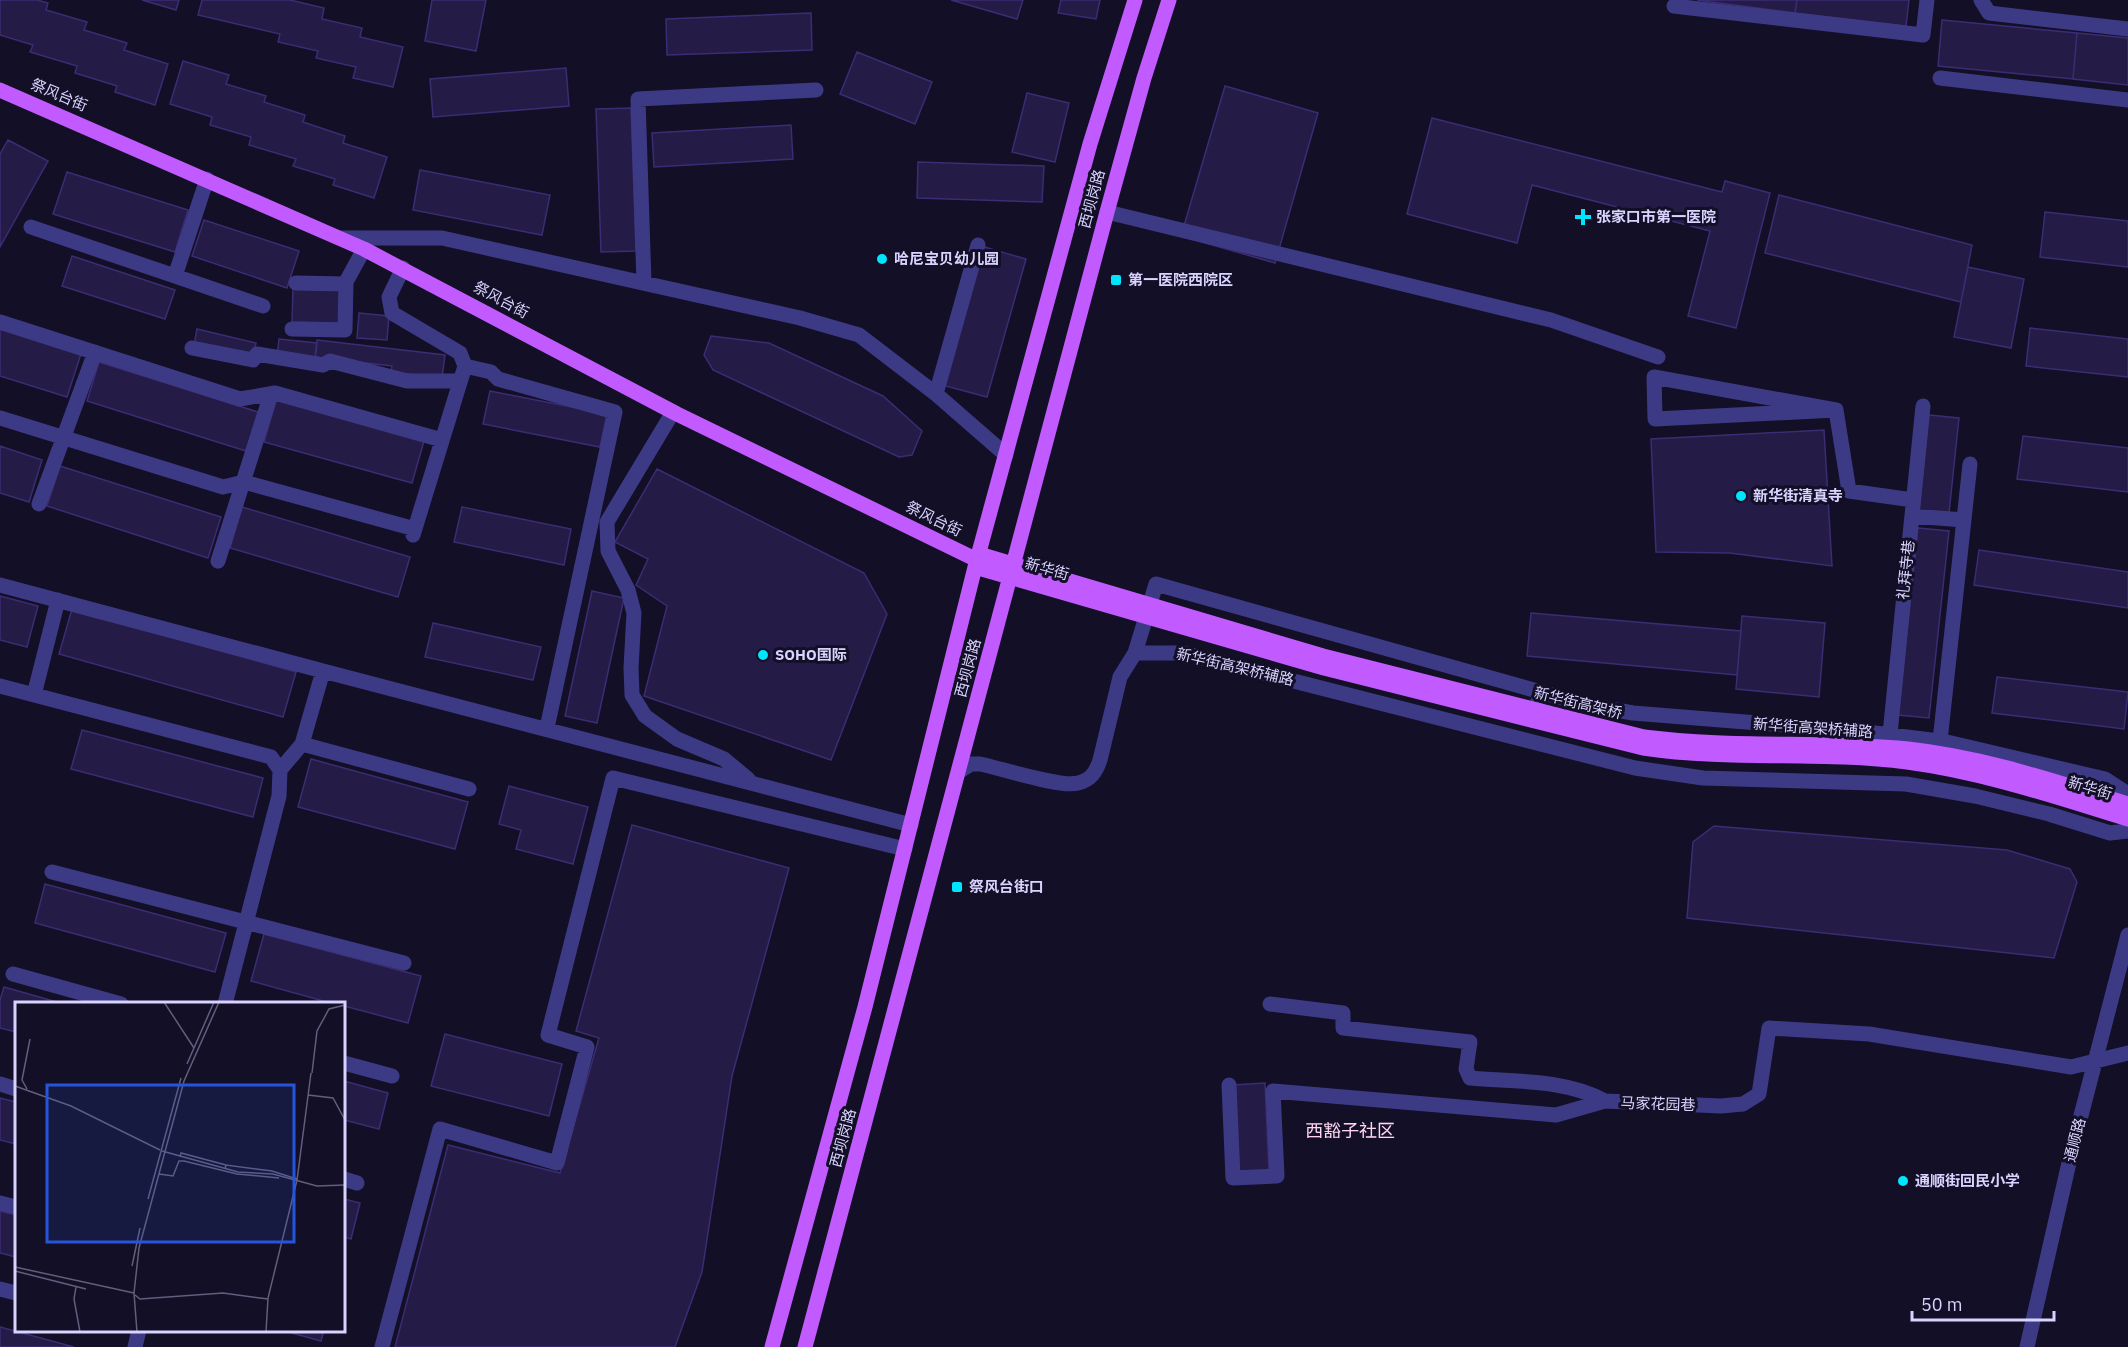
<svg xmlns="http://www.w3.org/2000/svg" width="2128" height="1347" font-family="'IBM Plex Sans','Noto Sans SC',sans-serif">
  <style>
    .building { fill: #241b47; stroke: #3b2d73; stroke-width: 1.5 }
    .lines { fill: none; stroke-linecap: round; stroke-linejoin: round }
    .minor { stroke: #3d3a85; stroke-width: 15 }
    .major { stroke: #c25bff; stroke-width: 15 }
    .poi-dot { fill: #00e5ff; stroke: #130f26; stroke-width: 2 }
    .labels { text-anchor: middle; stroke-width: 6; stroke-linejoin: round; paint-order: stroke }
    .street-label { font-size: 15px; fill: #d9d4ff; stroke: #130f26 }
    .poi-label { font-size: 15px; font-weight: bold; fill: #d9d4ff; stroke: #130f26; text-anchor: start }
    .quarter-label { font-size: 18px; fill: #ffd6f0; stroke: #130f26 }
    .inset-road { fill: none; stroke: #625e7d; stroke-width: 1.5 }
    .view { fill: #2655da; fill-opacity: 0.15; stroke: #2655da; stroke-width: 3 }
    .inset-edge { fill: none; stroke: #d9d4ff; stroke-width: 3 }
  </style>
  <rect width="100%" height="100%" fill="#130f26"/>
  <!-- building -->
  <path class="building" d="M 0,0 L 37,0 L 48,3 L 46,10 L 87,22 L 84,30 L 127,43 L 124,50 L 168,64 L 155,105 L 115,92 L 117,86 L 75,73 L 77,66 L 30,52 L 33,45 L 0,35 Z
    M 142,0 L 179,0 L 176,10 Z
    M 202,0 L 290,0 L 324,8 L 322,19 L 362,28 L 360,37 L 403,47 L 393,87 L 353,78 L 356,67 L 316,58 L 318,51 L 278,42 L 280,34 L 198,15 Z
    M 432,0 L 486,0 L 476,51 L 425,41 Z
    M 951,0 L 1023,0 L 1017,19 Z
    M 1061,0 L 1100,0 L 1096,19 L 1058,13 Z
    M 1697,0 L 1797,0 L 1795,13 Z
    M 1797,0 L 1909,0 L 1906,26 L 1795,13 Z
    M 811,13 L 812,50 L 667,55 L 666,19 Z
    M 1942,20 L 2077,33 L 2073,79 L 1938,66 Z
    M 2077,33 L 2128,38 L 2128,85 L 2073,79 Z
    M 857,52 L 932,82 L 915,124 L 840,94 Z
    M 183,61 L 229,75 L 226,84 L 266,96 L 264,102 L 305,115 L 303,122 L 345,136 L 343,143 L 387,157 L 374,198 L 333,185 L 335,179 L 293,166 L 296,159 L 249,145 L 251,137 L 210,125 L 212,117 L 170,104 Z
    M 566,68 L 569,106 L 433,117 L 430,79 Z
    M 1225,86 L 1318,113 L 1275,263 L 1181,236 Z
    M 1027,93 L 1069,103 L 1055,162 L 1012,152 Z
    M 631,108 L 636,251 L 601,252 L 596,109 Z
    M 1432,118 L 1722,192 L 1725,181 L 1770,193 L 1736,328 L 1688,316 L 1710,231 L 1532,185 L 1517,243 L 1407,214 Z
    M 791,125 L 793,159 L 654,167 L 652,133 Z
    M 8,140 L 48,161 L 0,247 L 0,154 Z
    M 918,162 L 1044,166 L 1042,202 L 917,198 Z
    M 420,170 L 550,195 L 542,235 L 413,210 Z
    M 67,172 L 188,210 L 175,252 L 53,214 Z
    M 1779,195 L 1972,245 L 1961,302 L 1765,253 Z
    M 2045,212 L 2128,221 L 2128,267 L 2040,257 Z
    M 204,220 L 299,251 L 287,288 L 192,256 Z
    M 981,246 L 1026,259 L 987,397 L 942,385 Z
    M 72,256 L 175,290 L 165,319 L 62,286 Z
    M 1968,267 L 2024,279 L 2011,348 L 1954,337 Z
    M 293,289 L 340,290 L 340,323 L 292,322 Z
    M 359,313 L 389,316 L 387,340 L 357,338 Z
    M 2030,328 L 2128,339 L 2128,377 L 2026,366 Z
    M 0,329 L 81,354 L 67,397 L 0,376 Z
    M 197,329 L 256,343 L 253,358 L 194,345 Z
    M 711,336 L 769,343 L 883,396 L 922,431 L 912,455 L 899,457 L 713,370 L 704,355 Z
    M 279,339 L 317,343 L 315,361 L 277,357 Z
    M 317,340 L 445,355 L 442,378 L 391,372 L 392,366 L 315,357 Z
    M 99,362 L 258,412 L 246,451 L 87,401 Z
    M 490,391 L 607,414 L 600,447 L 483,424 Z
    M 276,400 L 424,441 L 412,483 L 264,442 Z
    M 1929,415 L 1959,418 L 1949,513 L 1919,510 Z
    M 1824,430 L 1832,566 L 1730,553 L 1656,552 L 1651,439 Z
    M 2023,436 L 2128,448 L 2128,492 L 2017,479 Z
    M 0,446 L 42,460 L 29,502 L 0,493 Z
    M 60,466 L 221,517 L 208,558 L 47,506 Z
    M 657,469 L 864,573 L 887,614 L 831,760 L 644,696 L 667,606 L 636,585 L 648,559 L 615,542 Z
    M 242,507 L 410,557 L 398,597 L 230,548 Z
    M 462,507 L 571,529 L 564,565 L 454,542 Z
    M 1918,528 L 1949,531 L 1929,718 L 1898,715 Z
    M 1979,550 L 2128,572 L 2128,608 L 1974,585 Z
    M 592,591 L 624,598 L 597,723 L 565,716 Z
    M 0,596 L 38,606 L 27,647 L 0,640 Z
    M 72,609 L 296,672 L 283,717 L 59,654 Z
    M 1531,613 L 1741,631 L 1737,675 L 1527,656 Z
    M 1742,616 L 1825,623 L 1819,697 L 1736,689 Z
    M 433,623 L 541,647 L 533,680 L 425,657 Z
    M 1997,677 L 2128,692 L 2124,729 L 1992,713 Z
    M 82,730 L 263,778 L 253,817 L 71,769 Z
    M 311,759 L 468,802 L 455,849 L 298,807 Z
    M 509,786 L 588,807 L 573,864 L 516,849 L 521,830 L 499,824 Z
    M 632,825 L 789,868 L 732,1076 L 702,1272 L 675,1347 L 395,1347 L 448,1145 L 560,1173 L 599,1038 L 576,1031 Z
    M 1714,826 L 2007,850 L 2070,869 L 2077,882 L 2054,958 L 1687,918 L 1693,842 Z
    M 45,884 L 226,933 L 215,972 L 35,923 Z
    M 264,934 L 421,976 L 408,1023 L 344,1006 L 344,1004 L 334,1004 L 251,981 Z
    M 4,987 L 64,1004 L 16,1004 L 16,1032 L 0,1028 L 0,1000 Z
    M 445,1034 L 562,1064 L 549,1116 L 431,1086 Z
    M 344,1081 L 388,1093 L 379,1129 L 344,1120 Z
    M 1265,1083 L 1269,1172 L 1235,1173 L 1232,1085 Z
    M 0,1098 L 16,1102 L 16,1144 L 0,1140 Z
    M 344,1199 L 360,1203 L 351,1239 L 344,1237 Z
    M 0,1211 L 16,1215 L 16,1257 L 0,1253 Z
    M 0,1327 L 74,1347 L 0,1347 Z
    M 281,1330 L 324,1330 L 321,1341 Z"/>
  <g class="lines">
    <!-- minor -->
    <path class="minor" d="M 1981,0 L 1989,13 L 2128,29
      M 1674,6 L 1923,35 L 1927,0
      M 1940,78 L 2128,100
      M 1107,212 L 1551,320 L 1658,357
      M 31,227 L 263,306
      M 342,238 L 442,238 L 800,318 L 859,335 L 936,394 L 1006,455
      M 403,268 L 389,297 L 392,313 L 460,353 L 465,366 L 413,535
      M 175,276 L 207,179
      M 296,283 L 346,284
      M 644,283 L 638,99 L 816,90
      M 0,322 L 240,399 L 275,393 L 442,440
      M 292,329 L 345,330 L 346,282 L 364,249
      M 192,348 L 253,360 L 257,354 L 323,365 L 330,361 L 407,381 L 460,381
      M 465,366 L 491,372 L 498,379 L 615,412 L 547,728
      M 936,394 L 978,245
      M 1836,410 L 1655,419 L 1654,377 L 1836,410 L 1849,491 L 1913,500
      M 673,412 L 607,522 L 608,551 L 628,590 L 634,613 L 631,668 L 632,695 L 645,716 L 677,739 L 724,759 L 748,779
      M 0,418 L 223,487 L 244,482 L 415,529
      M 39,504 L 95,352
      M 1912,516 L 1964,520
      M 218,561 L 271,394
      M 0,585 L 323,671 L 302,744 L 280,770
      M 1135,653 L 1156,584 L 1541,692
      M 323,671 L 911,825
      M 0,686 L 271,757 L 280,770 L 279,796 L 225,1004
      M 34,695 L 58,600
      M 1532,720 L 1541,692 L 1588,705 L 1633,713 L 1859,731 L 1947,742 L 2105,779 L 2128,794
      M 1890,734 L 1923,406
      M 1940,741 L 1970,464
      M 302,744 L 469,789
      M 960,771 L 971,764 L 980,764 C 1000,768 1061,788 1078,783 C 1091,780 1096,772 1100,760 L 1120,677 L 1135,653 L 1184,653 L 1635,768 L 1703,778 L 1906,784 L 1975,796 L 2049,814 L 2110,833 L 2128,831
      M 52,872 L 404,963
      M 13,974 L 121,1004
      M 1270,1004 L 1343,1013 L 1343,1028 L 1470,1042 L 1466,1069 L 1470,1078 C 1515,1082 1566,1079 1605,1101
      M 344,1063 L 392,1076
      M 0,1084 L 16,1089
      M 1229,1085 L 1233,1178 L 1277,1176 L 1273,1091 L 1556,1115 L 1605,1101 L 1721,1106 L 1743,1104 L 1759,1094 L 1769,1028 L 1869,1034 L 2071,1067 L 2128,1053
      M 344,1179 L 357,1183
      M 0,1203 L 16,1207
      M 0,1289 L 16,1293
      M 135,1347 L 139,1330
      M 382,1347 L 440,1129 L 557,1163 L 587,1047 L 548,1035 L 613,778 L 905,849
      M 2027,1347 L 2071,1154 L 2128,935"/>
    <!-- major -->
    <path class="major" d="M 0,90 L 364,249 L 677,414 L 977,560
      M 979,554 L 1323,656 L 1644,737 C 1732,748 1820,741 1908,749 C 1983,757 2056,782 2128,804
      M 975,567 L 1324,668 L 1643,748 C 1731,761 1820,751 1907,762 C 1983,772 2056,797 2128,819
      M 772,1347 L 865,1007 L 975,567 L 1090,144 L 1135,0
      M 805,1347 L 1107,212 L 1144,78 L 1169,0"/>
  </g>
  <!-- markers -->
  <g class="poi-dot">
    <path d="M1580 208h6v6h6v6h-6v6h-6v-6h-6v-6h6z"/>
    <circle cx="882" cy="259" r="6"/>
    <rect x="1110" y="274" width="12" height="12" rx="3"/>
    <circle cx="1741" cy="496" r="6"/>
    <circle cx="763" cy="655" r="6"/>
    <rect x="951" y="881" width="12" height="12" rx="3"/>
    <circle cx="1903" cy="1181" r="6"/>
  </g>
  <g class="labels">
    <!-- street labels -->
    <g class="street-label">
      <text transform="translate(59 95) rotate(23)" y="5">祭风台街</text>
      <text transform="translate(1092 199) rotate(-75)" y="5">西坝岗路</text>
      <text transform="translate(501 300) rotate(28)" y="5">祭风台街</text>
      <text transform="translate(934 519) rotate(26)" y="5">祭风台街</text>
      <text transform="translate(1047 569) rotate(16)" y="5">新华街</text>
      <text transform="translate(1906 570) rotate(-84)" y="5">礼拜寺巷</text>
      <text transform="translate(1235 667) rotate(13)" y="5">新华街高架桥辅路</text>
      <text transform="translate(968 668) rotate(-75)" y="5">西坝岗路</text>
      <text transform="translate(1578 703) rotate(14)" y="5">新华街高架桥</text>
      <text transform="translate(1813 728) rotate(4)" y="5">新华街高架桥辅路</text>
      <text transform="translate(2090 788) rotate(17)" y="5">新华街</text>
      <text transform="translate(1658 1104) rotate(2)" y="5">马家花园巷</text>
      <text transform="translate(843 1138) rotate(-75)" y="5">西坝岗路</text>
      <text transform="translate(2075 1140) rotate(-76)" y="5">通顺路</text>
    </g>
    <!-- poi labels -->
    <g class="poi-label">
      <text x="1596" y="222">张家口市第一医院</text>
      <text x="894" y="264">哈尼宝贝幼儿园</text>
      <text x="1128" y="285">第一医院西院区</text>
      <text x="1753" y="501">新华街清真寺</text>
      <text x="775" y="660">SOHO国际</text>
      <text x="969" y="892">祭风台街口</text>
      <text x="1915" y="1186">通顺街回民小学</text>
    </g>
    <!-- quarter labels -->
    <g class="quarter-label">
      <text x="1350" y="1137">西豁子社区</text>
    </g>
  </g>
  <!-- overview -->
  <g transform="translate(15 1002)">
    <rect width="330" height="330" fill="#130f26"/>
    <path class="inset-road" d="M 149,0 L 179,46M 172,62 L 199,0M 297,71 L 302,29 L 314,7 L 330,3M 0,84 L 56,104 L 145,148M 12,87 L 7,78 L 15,37M 293,93 L 318,96 L 330,118M 147,149 L 223,170 L 258,172 L 302,184 L 330,183M 165,155 L 166,151 L 211,163M 210,167 L 211,163 L 257,169 L 282,177M 144,172 L 158,174 L 164,159 L 169,159 L 222,172 L 264,176M 133,197 L 166,76M 117,264 L 125,226M 0,265 L 119,291M 0,269 L 71,287M 61,285 L 59,297 L 65,330M 120,293 L 125,297 L 208,291 L 253,297M 122,330 L 119,291 L 124,246 L 169,79 L 204,0M 251,330 L 253,296 L 282,178 L 296,71"/>
    <path class="view" d="M 32,83 L 279,83 L 279,240 L 32,240 Z"/>
    <rect width="330" height="330" class="inset-edge"/>
  </g>
  <!-- scale -->
  <path d="M1912 1311v9h142v-9" fill="none" stroke="#d9d4ff" stroke-width="3"/>
  <text x="1921" y="1311" font-size="18" fill="#d9d4ff" stroke="#130f26" stroke-width="4.5" paint-order="stroke">50 m</text>
</svg>
